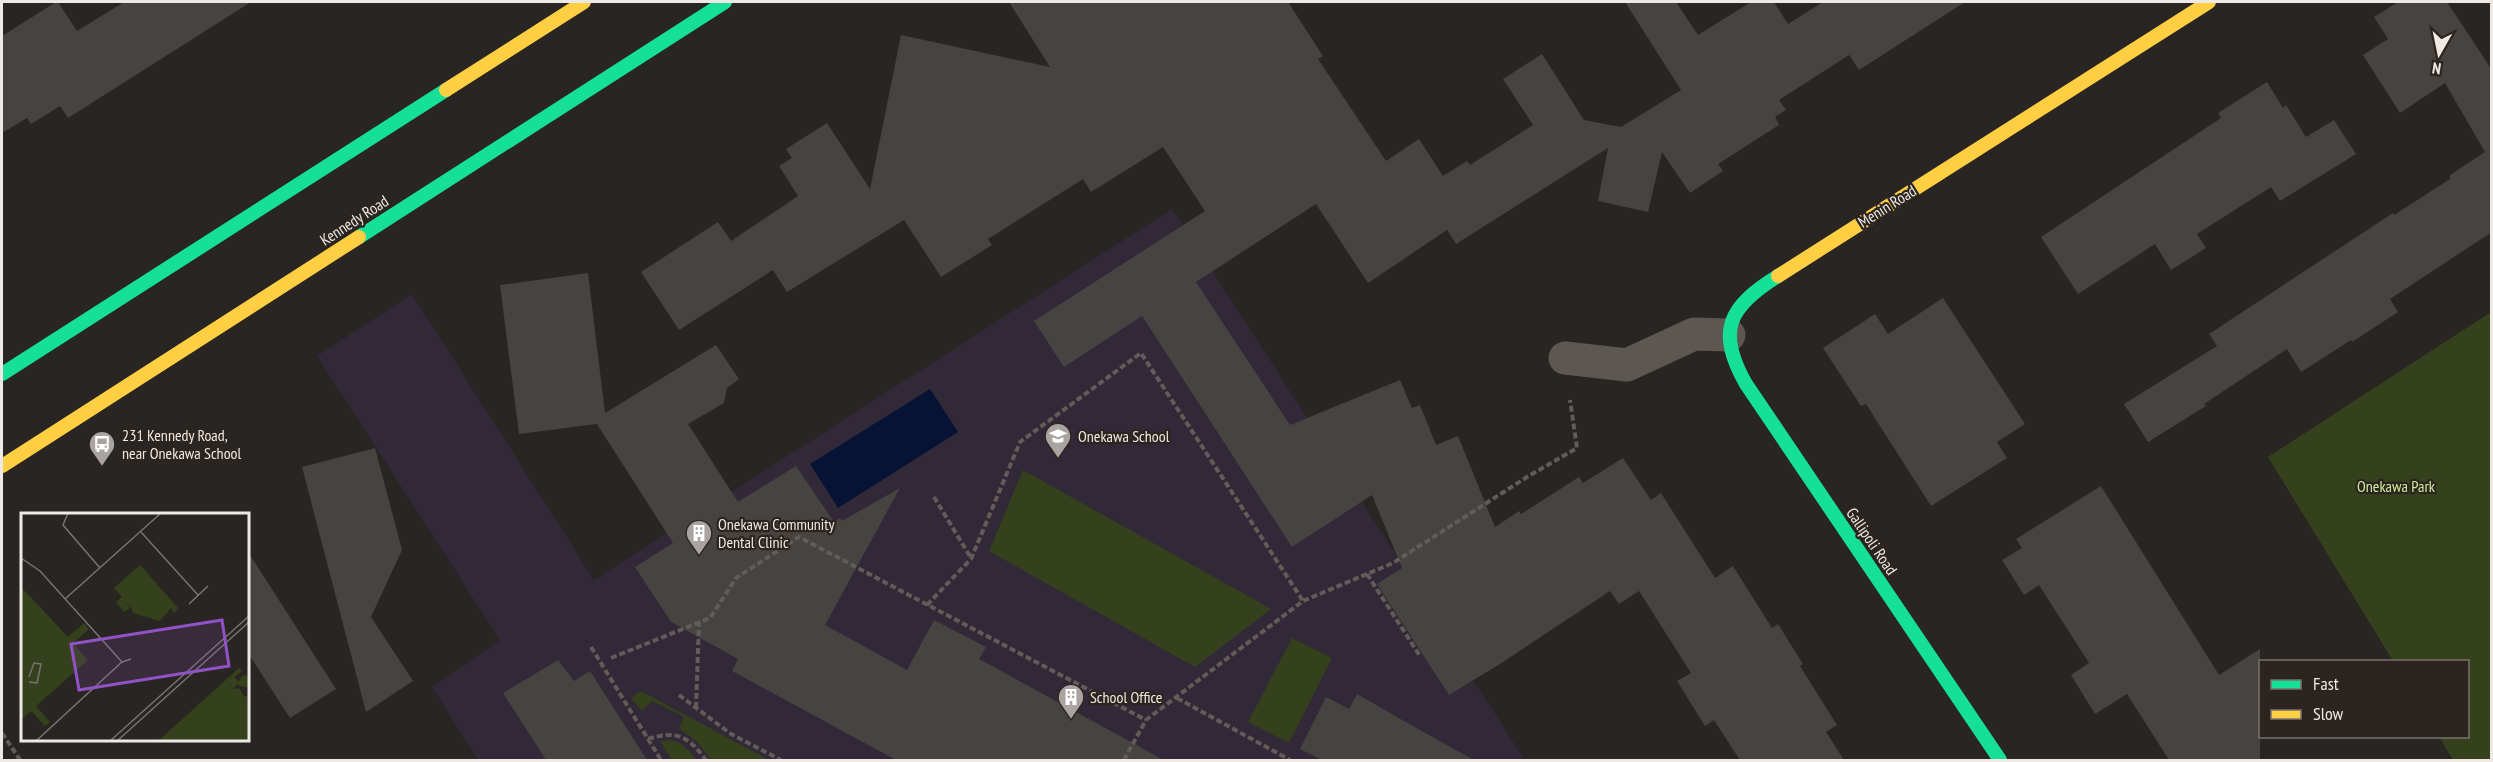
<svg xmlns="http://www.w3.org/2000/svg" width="2493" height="762" font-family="'PT Sans Narrow',sans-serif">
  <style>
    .education { fill: #312937 }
    .green { fill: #35401d }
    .water { fill: #061335 }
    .building { fill: #474341 }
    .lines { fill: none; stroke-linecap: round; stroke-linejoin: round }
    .path { stroke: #615c58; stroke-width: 4; stroke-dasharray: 6 3; stroke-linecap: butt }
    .street { stroke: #5c5750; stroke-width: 33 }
    .fast { stroke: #16e098; stroke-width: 14 }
    .slow { stroke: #ffcf43; stroke-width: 14 }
    .labels { text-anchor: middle; stroke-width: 4.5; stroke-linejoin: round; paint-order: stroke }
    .street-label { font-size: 16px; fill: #eee9e5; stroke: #2c251f }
    .poi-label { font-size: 16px; fill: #eee9e5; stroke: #2c251f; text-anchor: start }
    .park-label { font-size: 16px; fill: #cfec9c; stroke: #2c251f }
    .inset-road { fill: none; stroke: #787370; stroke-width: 1.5 }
    .view { fill: #9252c7; fill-opacity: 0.15; stroke: #9252c7; stroke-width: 3 }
    .inset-edge { fill: none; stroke: #eee9e5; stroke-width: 3 }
  </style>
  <rect width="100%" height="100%" fill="#292522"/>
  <!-- education -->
  <path class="education" d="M 1172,209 L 1393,550 L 1404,573 L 1525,760 L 478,760 L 432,687 L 500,640 L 317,356 L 412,294 L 594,580 Z"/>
  <!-- green -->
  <path class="green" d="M 2491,312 L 2491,760 L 2453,760 L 2439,737 L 2468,736 L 2468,662 L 2393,661 L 2268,457 Z
    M 1023,470 L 1271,609 L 1195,667 L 989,551 Z
    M 1292,638 L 1332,658 L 1289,743 L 1248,722 Z
    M 641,691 L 769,760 L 711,760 L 699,744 L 679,728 L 684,717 L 652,701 L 642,711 L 631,698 Z
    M 668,740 C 682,740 689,751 697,760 L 672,760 L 661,743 L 661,741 Z"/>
  <!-- water -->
  <path class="water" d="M 930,389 L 958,432 L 838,508 L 810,464 Z"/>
  <!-- building -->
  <path class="building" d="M 56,2 L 58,2 L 77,31 L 124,2 L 251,2 L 68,118 L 60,106 L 31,124 L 27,118 L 2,133 L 2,36 Z
    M 1009,2 L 1288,2 L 1323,56 L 1318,59 L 1386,161 L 1419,139 L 1443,176 L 1467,161 L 1470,165 L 1533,125 L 1503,79 L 1542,54 L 1584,120 L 1621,127 L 1681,90 L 1625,2 L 1676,2 L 1698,35 L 1751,2 L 1774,2 L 1788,24 L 1823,2 L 1965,2 L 1859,70 L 1849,55 L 1779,100 L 1786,110 L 1775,117 L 1779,125 L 1718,164 L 1723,171 L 1690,193 L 1662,152 L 1648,212 L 1598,201 L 1608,148 L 1456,244 L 1447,230 L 1368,283 L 1316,204 L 1196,282 L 1290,425 L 1400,380 L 1412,408 L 1420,405 L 1436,445 L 1458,436 L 1495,527 L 1519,511 L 1521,514 L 1579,477 L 1583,483 L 1623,458 L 1651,500 L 1661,493 L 1715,578 L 1733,566 L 1772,628 L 1778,624 L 1803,664 L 1800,666 L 1837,725 L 1826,732 L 1844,760 L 1740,760 L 1714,720 L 1705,726 L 1677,681 L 1691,673 L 1639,591 L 1619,604 L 1610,591 L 1500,664 L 1449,695 L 1377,584 L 1402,568 L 1372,495 L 1292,547 L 1142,316 L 1064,367 L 1034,321 L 1205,211 L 1163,147 L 1091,192 L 1083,179 L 988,239 L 992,245 L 941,277 L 904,220 L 787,292 L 773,270 L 679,330 L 641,272 L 718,222 L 731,241 L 798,196 L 779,166 L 792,158 L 786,149 L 827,123 L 870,189 L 901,35 L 1050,67 Z
    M 2398,2 L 2447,2 L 2492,70 L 2492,232 L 2390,299 L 2398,312 L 2352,342 L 2351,340 L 2301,372 L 2287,349 L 2204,404 L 2206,406 L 2148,442 L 2124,404 L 2217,346 L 2209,334 L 2393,213 L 2394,215 L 2450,179 L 2450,175 L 2485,152 L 2445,83 L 2400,113 L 2363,55 L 2388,39 L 2374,17 Z
    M 2267,82 L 2283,108 L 2286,105 L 2306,137 L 2334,120 L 2356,154 L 2280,201 L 2271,187 L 2197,234 L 2206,248 L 2171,270 L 2155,244 L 2078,294 L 2041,237 L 2221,118 L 2218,113 Z
    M 588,273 L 605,413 L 716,345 L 739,379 L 727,388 L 724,403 L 688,424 L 738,502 L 796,466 L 834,522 L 840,518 L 842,521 L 900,488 L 825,625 L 907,670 L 934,620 L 986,647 L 979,659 L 1164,760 L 896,760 L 732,671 L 738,659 L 671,622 L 635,567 L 673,543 L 597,424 L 519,434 L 500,285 Z
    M 1943,298 L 2025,424 L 1997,442 L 2007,458 L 1931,506 L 1866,404 L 1861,406 L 1823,348 L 1875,314 L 1888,334 Z
    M 375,448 L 402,550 L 371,617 L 413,681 L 366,712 L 302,467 Z
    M 2101,486 L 2219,675 L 2260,649 L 2260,760 L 2169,760 L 2127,694 L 2095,714 L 2071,675 L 2089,663 L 2039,585 L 2024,595 L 2002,560 L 2022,548 L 2016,539 Z
    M 248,552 L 336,689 L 290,718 L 248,653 Z
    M 558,660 L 574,681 L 590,671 L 647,760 L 546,760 L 503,693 Z
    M 1357,694 L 1404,721 L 1474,760 L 1322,760 L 1300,749 L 1326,697 L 1349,709 Z"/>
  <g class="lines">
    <!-- path -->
    <path class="path" d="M 934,497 L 971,558
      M 1367,574 L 1420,656
      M 927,605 L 971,559 L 1020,442 L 1141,353 L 1303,601
      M 591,647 L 661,760
      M 611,658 L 710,618 L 736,578 L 799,537 L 1146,720
      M 679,695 L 731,734 L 781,760
      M 1177,698 L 1290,760
      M 696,708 L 699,622
      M 2,733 L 20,760
      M 648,739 C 677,730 688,736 706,760
      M 1124,760 L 1146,720 L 1303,601 L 1393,563 L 1527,477 L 1577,448 L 1570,400"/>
    <!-- street -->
    <path class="street" d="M 1565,358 L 1627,365 L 1694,334 L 1729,335"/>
    <!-- fast -->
    <path class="fast" d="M 359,237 L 725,2
      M 1778,276 C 1728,307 1716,331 1746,384 L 2000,760
      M 2,374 L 446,90"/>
    <!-- slow -->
    <path class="slow" d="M 446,90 L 584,2
      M 1778,276 L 2209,2
      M 2,466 L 359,237"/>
  </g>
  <!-- icons -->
  <defs>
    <g id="school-pin" transform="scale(1.35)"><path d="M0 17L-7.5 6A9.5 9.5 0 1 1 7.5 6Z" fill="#a9a4a1" stroke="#2c251f"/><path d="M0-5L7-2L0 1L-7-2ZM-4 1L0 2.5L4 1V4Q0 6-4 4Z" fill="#fff"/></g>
    <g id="bus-pin" transform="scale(1.35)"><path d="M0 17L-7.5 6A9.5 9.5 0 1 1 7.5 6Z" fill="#a9a4a1" stroke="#2c251f"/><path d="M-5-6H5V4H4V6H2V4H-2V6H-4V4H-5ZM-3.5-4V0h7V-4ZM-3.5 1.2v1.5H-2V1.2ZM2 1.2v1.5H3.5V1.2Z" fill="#fff"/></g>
    <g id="building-pin" transform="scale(1.35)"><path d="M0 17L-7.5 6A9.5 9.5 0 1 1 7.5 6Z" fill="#a9a4a1" stroke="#2c251f"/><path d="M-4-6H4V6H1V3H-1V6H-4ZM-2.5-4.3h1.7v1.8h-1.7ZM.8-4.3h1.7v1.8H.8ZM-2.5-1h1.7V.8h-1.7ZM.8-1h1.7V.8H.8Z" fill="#fff"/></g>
  </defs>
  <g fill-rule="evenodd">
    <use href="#school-pin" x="1058" y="436"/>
    <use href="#bus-pin" x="102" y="444"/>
    <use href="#building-pin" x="699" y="533"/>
    <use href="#building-pin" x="1071" y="697"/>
  </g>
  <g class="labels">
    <!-- street labels -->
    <g class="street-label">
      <text transform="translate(1887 206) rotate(-32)" y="6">Menin Road</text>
      <text transform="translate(354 220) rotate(-33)" y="6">Kennedy Road</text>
      <text transform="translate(1872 541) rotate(56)" y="6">Gallipoli Road</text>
    </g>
    <!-- poi labels -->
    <g class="poi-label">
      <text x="122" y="441">231 Kennedy Road,<tspan x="122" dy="18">near Onekawa School</tspan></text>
      <text x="1078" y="442">Onekawa School</text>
      <text x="718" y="530">Onekawa Community<tspan x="718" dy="18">Dental Clinic</tspan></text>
      <text x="1090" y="703">School Office</text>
    </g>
    <!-- park labels -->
    <g class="park-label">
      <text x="2396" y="492">Onekawa Park</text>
    </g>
  </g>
  <!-- overview -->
  <g transform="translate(21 513)">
    <rect width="228" height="228" fill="#292522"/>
    <path d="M 119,52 L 157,95 L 153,100 L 150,95 L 139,108 L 112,100 L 111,96 L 103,87 L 109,95 L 103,99 L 95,89 L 101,84 L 93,75 ZM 0,74 L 47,124 L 63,110 L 68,116 L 52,130 L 67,147 L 15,193 L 29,209 L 24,213 L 10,198 L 0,207 ZM 218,155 L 221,158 L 214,164 L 217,169 L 222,162 L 228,163 L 228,175 L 216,172 L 211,176 L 218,175 L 223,183 L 228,184 L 228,228 L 137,228 Z" fill="#35401d"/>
    <path class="inset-road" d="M 47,0 L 42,12 L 79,55M 119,18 L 177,82M 0,45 L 19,58 L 101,149M 44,86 L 140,0M 168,91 L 187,73M 8,169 L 16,170 L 20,151 L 13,150 L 8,164M 15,228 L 101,149 L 110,146M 89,228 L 228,103M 96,228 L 228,109"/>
    <path class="view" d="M 201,107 L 208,153 L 58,177 L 50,131 Z"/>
    <rect width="228" height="228" class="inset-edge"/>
  </g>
  <!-- border -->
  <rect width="2493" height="762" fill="none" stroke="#eee9e5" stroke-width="6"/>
  <!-- legend -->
  <rect x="2259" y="660" width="210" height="78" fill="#2c251f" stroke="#7a736e" stroke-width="1.5"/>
  <rect x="2271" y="680" width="30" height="9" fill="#16e098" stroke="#7a736e" stroke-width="1.5"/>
  <text x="2313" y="690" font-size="18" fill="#eee9e5">Fast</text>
  <rect x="2271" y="710" width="30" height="9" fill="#ffcf43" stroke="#7a736e" stroke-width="1.5"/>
  <text x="2313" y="720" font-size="18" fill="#eee9e5">Slow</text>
  <!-- north arrow -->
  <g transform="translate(2439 54) rotate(189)" stroke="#2c251f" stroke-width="4.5" paint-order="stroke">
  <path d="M0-4.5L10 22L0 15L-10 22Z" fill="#eee9e5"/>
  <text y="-9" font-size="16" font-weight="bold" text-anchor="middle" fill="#eee9e5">N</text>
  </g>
</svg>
